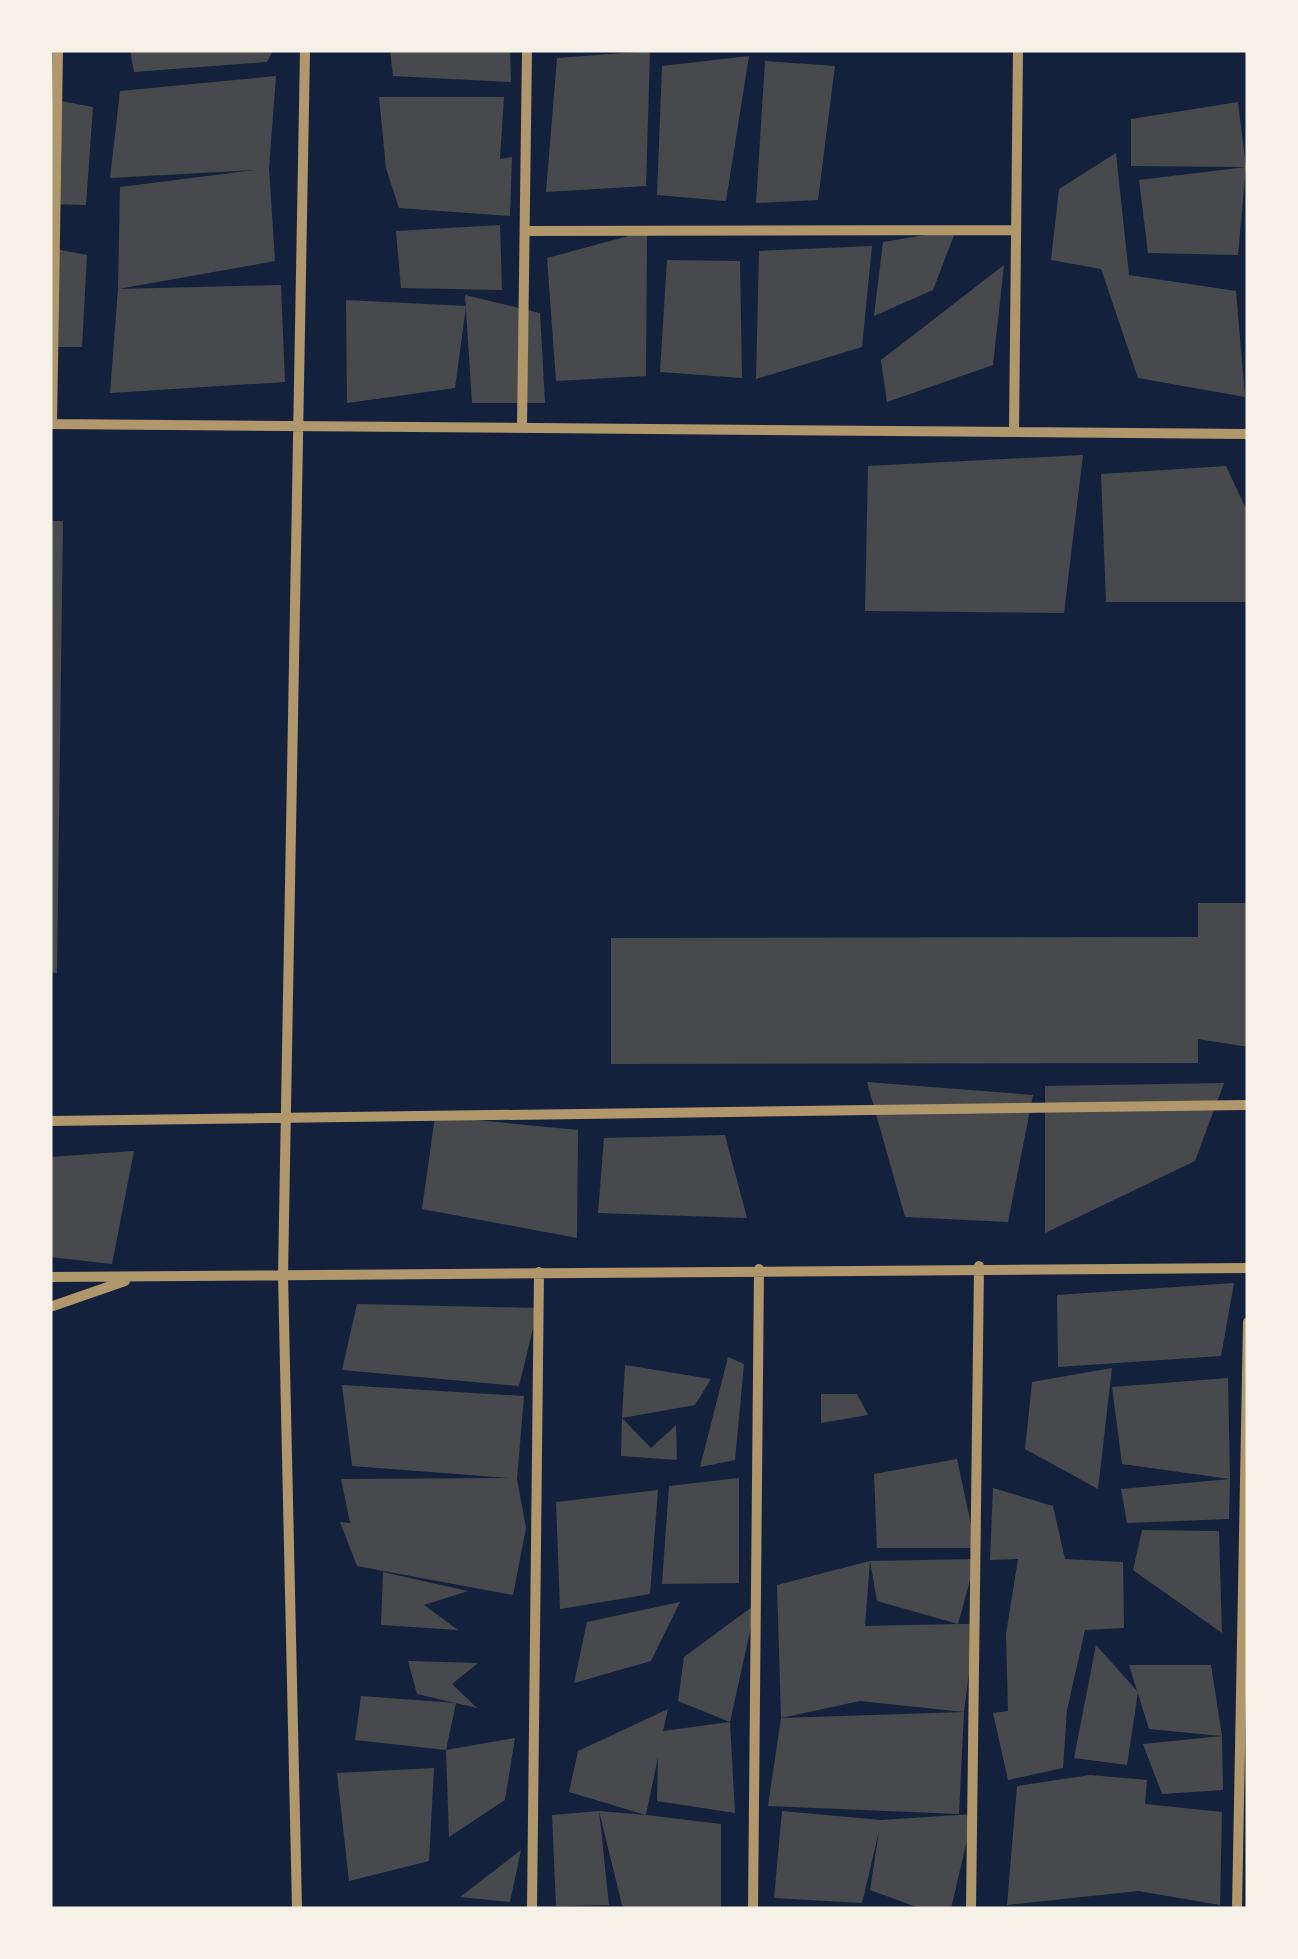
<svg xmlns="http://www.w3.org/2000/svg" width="1298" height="1959" font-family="'Fira Sans',sans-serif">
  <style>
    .building { fill: #48494c; fill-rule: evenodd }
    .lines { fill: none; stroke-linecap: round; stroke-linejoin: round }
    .minor { stroke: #b1986c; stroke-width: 10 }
  </style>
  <rect width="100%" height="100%" fill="#14213d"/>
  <!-- building -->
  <path class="building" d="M 130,50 L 273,50 L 267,62 L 134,72 Z
    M 390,50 L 510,50 L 511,82 L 393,76 Z
    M 650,51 L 646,186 L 546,192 L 557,58 Z
    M 749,56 L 726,201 L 657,195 L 662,66 Z
    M 765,61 L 835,66 L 818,200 L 756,203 Z
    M 276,76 L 269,168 L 275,261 L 118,289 L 120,187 L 255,170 L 110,178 L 120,91 Z
    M 379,97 L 504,97 L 500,159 L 512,157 L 510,216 L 399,208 L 386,168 Z
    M 50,99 L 93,107 L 86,205 L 50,204 Z
    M 1238,102 L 1246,167 L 1131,166 L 1131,119 Z
    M 1116,153 L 1129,275 L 1236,291 L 1245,397 L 1138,378 L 1101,269 L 1051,260 L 1059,189 Z
    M 1246,167 L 1238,255 L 1148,253 L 1139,180 Z
    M 500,225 L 502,290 L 401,288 L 396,231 Z
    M 956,230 L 933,290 L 874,316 L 883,242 Z
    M 647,231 L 646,376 L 556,381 L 547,258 Z
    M 872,246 L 862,347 L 756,379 L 759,251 Z
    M 50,248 L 87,255 L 82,347 L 50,347 Z
    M 667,260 L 740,261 L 742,378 L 660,372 Z
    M 1004,265 L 993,365 L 887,402 L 881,360 Z
    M 281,285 L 285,382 L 110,393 L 118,289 Z
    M 465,295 L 540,313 L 545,403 L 472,403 Z
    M 346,300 L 466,306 L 455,388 L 347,403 Z
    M 1083,455 L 1064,613 L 865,611 L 868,466 Z
    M 1226,466 L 1248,513 L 1248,602 L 1106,602 L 1101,474 Z
    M 50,521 L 63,521 L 57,973 L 50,973 Z
    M 1198,903 L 1248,903 L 1248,1047 L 1198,1039 L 1198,1063 L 611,1064 L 611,938 L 1198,937 Z
    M 867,1082 L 1033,1095 L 1008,1222 L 905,1217 Z
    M 1224,1083 L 1195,1161 L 1045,1233 L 1045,1086 Z
    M 435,1116 L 578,1130 L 577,1238 L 422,1209 Z
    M 725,1135 L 747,1218 L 598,1213 L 604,1138 Z
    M 134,1151 L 112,1264 L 50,1257 L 50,1157 Z
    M 1234,1283 L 1221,1356 L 1058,1367 L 1057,1295 Z
    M 357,1304 L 538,1308 L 519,1386 L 342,1370 Z
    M 728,1357 L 744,1364 L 735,1460 L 700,1467 Z
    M 625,1365 L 711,1379 L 695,1405 L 622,1418 Z
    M 1112,1368 L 1098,1489 L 1025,1449 L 1032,1382 Z
    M 1228,1378 L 1230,1479 L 1229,1519 L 1127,1523 L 1121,1489 L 1230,1479 L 1122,1464 L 1112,1387 Z
    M 342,1385 L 524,1396 L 517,1479 L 526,1528 L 513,1595 L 357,1566 L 340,1522 L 350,1523 L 341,1479 L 509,1478 L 352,1466 Z
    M 821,1394 L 857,1394 L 868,1415 L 821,1423 Z
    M 622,1418 L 651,1448 L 676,1425 L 677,1460 L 621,1456 Z
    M 957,1459 L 976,1548 L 877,1548 L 874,1474 Z
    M 739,1478 L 739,1583 L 662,1584 L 669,1486 Z
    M 993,1488 L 1053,1506 L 1065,1559 L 1123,1562 L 1124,1628 L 1085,1630 L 1067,1710 L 1063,1768 L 1008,1780 L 993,1713 L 1008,1711 L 1006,1634 L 1018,1559 L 990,1560 Z
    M 658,1490 L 650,1594 L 560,1609 L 556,1502 Z
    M 1142,1530 L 1219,1531 L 1222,1633 L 1133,1570 Z
    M 976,1559 L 958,1624 L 975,1624 L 964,1712 L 860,1701 L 781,1718 L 777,1585 L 870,1561 ZM 870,1561 L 877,1601 L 958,1624 L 865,1626 Z
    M 383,1572 L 468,1591 L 424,1605 L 458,1630 L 381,1625 Z
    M 680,1602 L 651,1661 L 574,1683 L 587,1622 Z
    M 756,1604 L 730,1722 L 678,1701 L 684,1657 Z
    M 1096,1645 L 1138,1692 L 1127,1765 L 1074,1758 Z
    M 408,1661 L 478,1663 L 452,1684 L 477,1708 L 417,1694 Z
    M 1129,1665 L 1211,1665 L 1222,1736 L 1223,1790 L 1162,1794 L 1143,1744 L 1222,1736 L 1149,1729 Z
    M 361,1696 L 456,1703 L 446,1750 L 515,1738 L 505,1800 L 449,1837 L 446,1750 L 355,1740 Z
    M 668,1709 L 663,1731 L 730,1722 L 735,1813 L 657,1801 L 658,1757 L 646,1815 L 721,1824 L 721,1909 L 623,1909 L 599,1811 L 609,1905 L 556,1906 L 552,1815 L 599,1811 L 646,1815 L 569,1792 L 578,1751 Z
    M 964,1712 L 959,1814 L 768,1806 L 781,1718 Z
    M 434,1768 L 429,1861 L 349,1881 L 337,1773 Z
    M 1090,1775 L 1147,1780 L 1145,1804 L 1222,1812 L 1220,1905 L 1138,1891 L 1007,1905 L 1017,1786 Z
    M 782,1811 L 881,1820 L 973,1814 L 951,1909 L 922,1909 L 870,1890 L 879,1831 L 862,1903 L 774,1898 Z
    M 521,1850 L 510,1902 L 460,1897 Z"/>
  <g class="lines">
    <!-- minor -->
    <path class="minor" d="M 525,231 L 1016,230
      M 50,424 L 1248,434
      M 52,424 L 58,50
      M 522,428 L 527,50
      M 1014,431 L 1018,50
      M 50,1121 L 1248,1105
      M 50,1277 L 1248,1268
      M 50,1307 L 125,1281
      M 297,1909 L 283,1275 L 305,50
      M 532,1909 L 539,1272
      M 753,1909 L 759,1269
      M 971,1909 L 979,1266
      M 1237,1909 L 1248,1322"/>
  </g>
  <!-- border -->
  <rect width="1298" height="1959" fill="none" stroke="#f6f1e7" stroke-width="105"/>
</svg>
